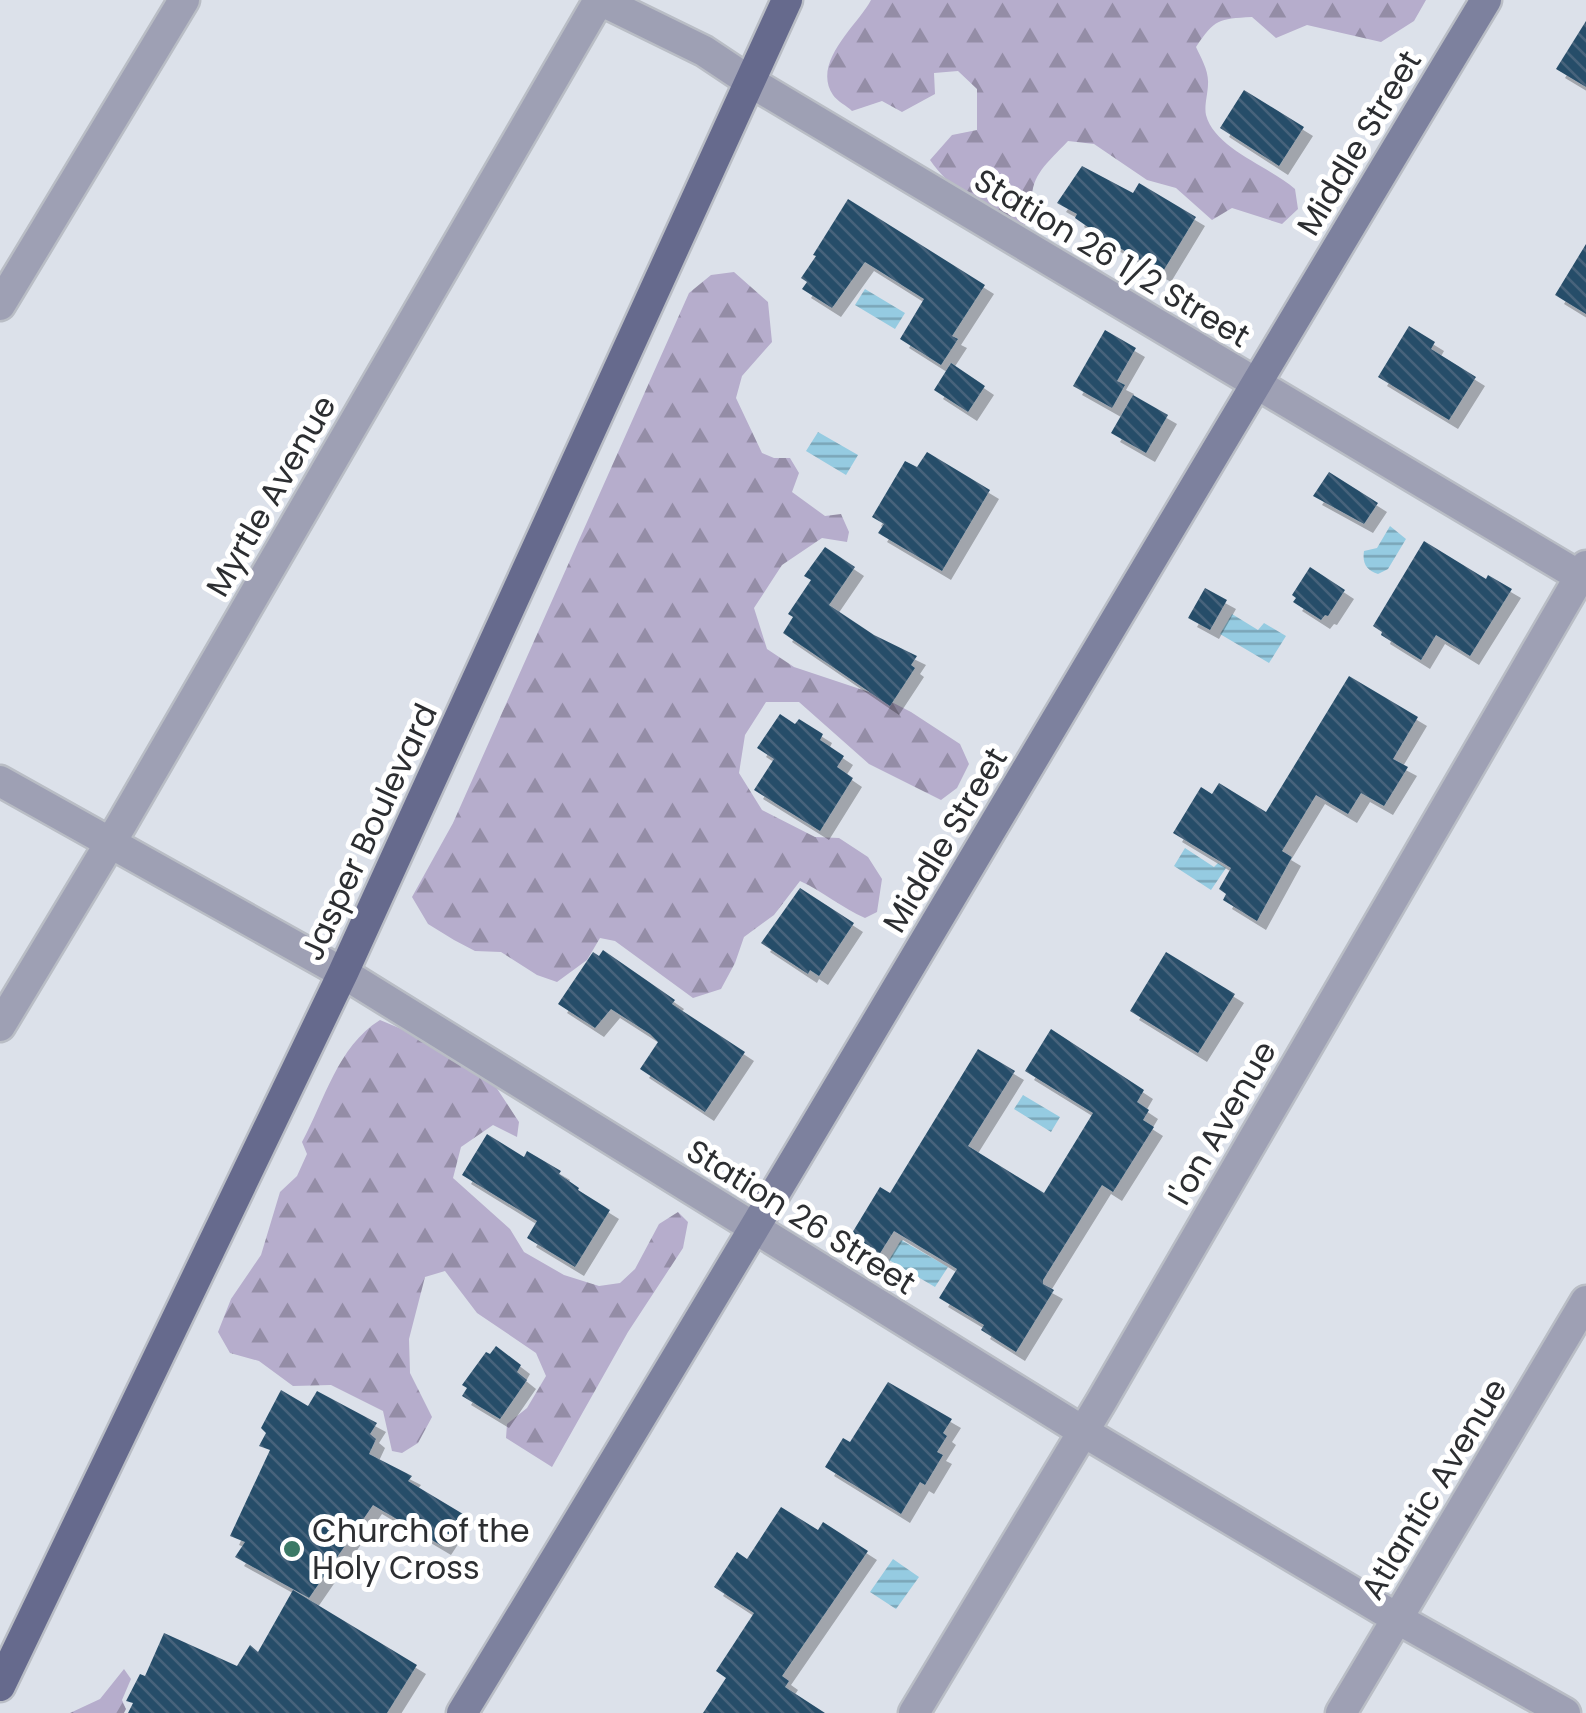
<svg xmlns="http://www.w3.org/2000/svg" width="1586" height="1713" font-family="Poppins,sans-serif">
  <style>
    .forest { fill: url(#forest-firs) }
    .water { fill: url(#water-rules) }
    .building { fill: url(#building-back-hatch); filter: url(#shadow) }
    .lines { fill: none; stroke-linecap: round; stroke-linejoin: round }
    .street-casing { stroke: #b9bdc5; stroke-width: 35 }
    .secondary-casing { stroke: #b9bdc5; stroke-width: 35 }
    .primary-casing { stroke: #b9bdc5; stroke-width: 35 }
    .street { stroke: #9ea0b4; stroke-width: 30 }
    .secondary { stroke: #7d819e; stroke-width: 30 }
    .primary { stroke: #666a8d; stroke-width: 30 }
    .poi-dot { fill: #3b7966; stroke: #fff; stroke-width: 4 }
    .labels { text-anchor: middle; stroke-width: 10; stroke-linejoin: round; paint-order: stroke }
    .street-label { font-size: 32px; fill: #2c2e31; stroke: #fff }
    .poi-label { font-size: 32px; fill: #2c2e31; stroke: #fff; text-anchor: start }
  </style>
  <defs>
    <pattern id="forest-firs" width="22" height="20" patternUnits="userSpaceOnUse" patternTransform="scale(2.5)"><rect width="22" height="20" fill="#b6adcc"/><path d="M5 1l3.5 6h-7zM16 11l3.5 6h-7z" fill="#948da6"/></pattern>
    <pattern id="water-rules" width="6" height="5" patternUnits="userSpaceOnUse" patternTransform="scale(2.5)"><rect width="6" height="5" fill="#95cbe1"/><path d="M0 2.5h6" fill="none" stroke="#7aa5b7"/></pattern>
    <pattern id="building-back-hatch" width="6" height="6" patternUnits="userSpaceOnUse" patternTransform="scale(2.5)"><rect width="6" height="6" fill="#284d69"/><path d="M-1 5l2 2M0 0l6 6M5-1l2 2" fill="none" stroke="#46647b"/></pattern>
    <filter id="shadow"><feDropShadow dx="9" dy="9" stdDeviation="0" flood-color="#0004"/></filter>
  </defs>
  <rect width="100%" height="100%" fill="#dce1ea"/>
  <!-- forest -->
  <path class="forest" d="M 871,0 L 1426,0 L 1414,21 L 1381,42 L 1307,25 L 1276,38 L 1252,17 C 1218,19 1215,19 1196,47 C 1201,58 1209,71 1208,84 C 1208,93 1204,106 1206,115 C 1215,149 1269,166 1295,189 L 1298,209 L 1282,224 L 1232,208 L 1212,220 L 1176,188 L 1147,180 L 1094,144 L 1068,141 C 1043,168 1027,177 1033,216 L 1025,225 C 989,212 952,192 930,160 L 952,135 L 977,130 L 977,89 L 958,71 L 934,73 L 935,94 L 902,112 L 882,101 L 852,111 C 847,106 837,101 833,95 C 811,62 858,25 871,0 Z
    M 734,272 L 768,302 L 772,342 L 742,376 L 736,398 L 762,453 L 774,458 L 790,458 L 799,473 L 792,492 L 825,516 L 841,514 L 849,532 L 847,542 L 822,538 L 782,565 L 754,608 L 767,649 L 794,667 L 878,695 L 911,712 L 960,744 L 969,764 L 957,788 L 941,800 L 869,764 L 799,702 L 766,702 L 745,735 L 739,773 L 762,810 L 815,837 L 839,838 L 868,857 L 882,879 L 877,912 L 865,918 C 842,908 824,892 800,881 L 774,915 L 744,937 L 735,963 L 721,989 L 693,998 L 615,941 L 600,938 L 587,960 L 557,982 L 537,975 L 501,952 L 475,951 L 454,940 L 428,924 L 412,897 L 453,823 L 689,293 L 711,275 Z
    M 380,1020 L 447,1048 L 490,1078 L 519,1122 L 517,1137 L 493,1125 L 461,1147 L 453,1178 L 510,1229 L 524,1252 L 564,1275 L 599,1286 L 620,1283 L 635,1269 L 659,1224 L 678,1212 L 688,1222 L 683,1248 L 628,1332 L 552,1467 L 506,1438 L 507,1424 L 527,1408 L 546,1376 L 536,1353 L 477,1313 L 445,1271 L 425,1277 L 409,1339 L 410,1373 L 432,1417 L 418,1443 L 402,1453 L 392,1451 L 383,1411 L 331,1385 L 293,1386 L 259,1361 L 230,1353 L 218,1332 L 231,1299 L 261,1255 L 280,1192 L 297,1176 L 307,1154 L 302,1142 C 325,1100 337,1047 380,1020 Z
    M 124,1669 L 131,1679 L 122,1700 L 126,1709 L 124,1713 L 70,1713 L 100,1699 Z"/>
  <!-- water -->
  <path class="water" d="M 865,289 L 905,313 L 895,329 L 855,305 Z
    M 818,432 L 858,455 L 846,475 L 806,451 Z
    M 1390,526 L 1406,539 L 1388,569 L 1378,574 C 1367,570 1362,564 1364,551 L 1377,548 Z
    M 1232,614 L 1258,630 L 1264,623 L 1286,636 L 1269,663 L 1220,634 Z
    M 1185,848 L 1214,867 L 1218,863 L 1226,868 L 1211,890 L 1174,866 Z
    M 1023,1095 L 1060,1117 L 1051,1132 L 1014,1109 Z
    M 901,1240 L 948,1267 L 935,1287 L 889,1260 Z
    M 893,1559 L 919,1577 L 896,1609 L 870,1592 Z"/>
  <!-- building -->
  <path class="building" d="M 1586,21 L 1586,87 L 1556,69 Z
    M 1244,90 L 1304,127 L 1279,166 L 1220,128 Z
    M 1082,166 L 1133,193 L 1139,183 L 1196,217 L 1162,273 L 1108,241 L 1075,218 L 1077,214 L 1057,203 Z
    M 848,199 L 985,285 L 952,336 L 958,339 L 941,365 L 900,339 L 924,299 L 865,262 L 832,308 L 802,289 L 807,282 L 801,278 L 816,256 L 813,255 Z
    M 1586,244 L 1586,314 L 1555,295 Z
    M 1409,326 L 1435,342 L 1431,349 L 1476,377 L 1449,420 L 1378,377 Z
    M 1105,330 L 1136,348 L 1117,381 L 1125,385 L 1112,408 L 1073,386 Z
    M 951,363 L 985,386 L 968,412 L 934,390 Z
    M 1133,395 L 1168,415 L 1146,453 L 1111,433 Z
    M 927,452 L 990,490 L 942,571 L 878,533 L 884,524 L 872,517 L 905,461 L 917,467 Z
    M 1329,472 L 1378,503 L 1364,524 L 1313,496 Z
    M 1424,541 L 1486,579 L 1488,575 L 1512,589 L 1470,656 L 1436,635 L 1421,660 L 1381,635 L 1382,632 L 1373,626 Z
    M 825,547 L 855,567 L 829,605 L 874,635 L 917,656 L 911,665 L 915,668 L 890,706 L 783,633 L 793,617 L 788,614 L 811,580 L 804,576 Z
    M 1310,567 L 1345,590 L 1328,616 L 1325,615 L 1321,620 L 1293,602 L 1296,598 L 1292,595 Z
    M 1205,588 L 1227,600 L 1210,630 L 1188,618 Z
    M 1349,676 L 1418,717 L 1393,759 L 1408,767 L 1384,806 L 1361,793 L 1348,814 L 1316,795 L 1282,851 L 1292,857 L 1257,921 L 1223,900 L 1226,894 L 1219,889 L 1231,868 L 1173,833 L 1201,787 L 1212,794 L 1219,783 L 1266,812 Z
    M 780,714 L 795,724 L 799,719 L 823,734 L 820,740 L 844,756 L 837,767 L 853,778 L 820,831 L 754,790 L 774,759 L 757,748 Z
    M 800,888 L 854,923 L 819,976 L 810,970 L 808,974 L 761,943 Z
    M 603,950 L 675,1000 L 672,1004 L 745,1052 L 705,1112 L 640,1069 L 658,1042 L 650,1034 L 611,1009 L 595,1028 L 558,1004 L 593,952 L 599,956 Z
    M 1166,952 L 1235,994 L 1198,1053 L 1130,1011 Z
    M 1051,1029 L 1144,1090 L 1137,1102 L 1149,1110 L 1143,1120 L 1154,1127 L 1113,1192 L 1102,1185 L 1043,1280 L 1043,1284 L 1054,1290 L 1016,1352 L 981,1330 L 984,1325 L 939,1298 L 957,1269 L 894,1231 L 877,1258 L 872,1255 L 870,1258 L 846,1243 L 880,1187 L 890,1193 L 978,1049 L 1015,1071 L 968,1146 L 1044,1193 L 1093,1113 L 1025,1071 Z
    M 487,1134 L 524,1157 L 527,1151 L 561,1171 L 559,1174 L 579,1188 L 578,1190 L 610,1210 L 575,1267 L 527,1238 L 537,1221 L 462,1175 Z
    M 496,1346 L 521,1365 L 517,1372 L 527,1380 L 500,1419 L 462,1396 L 467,1388 L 462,1385 L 486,1352 L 490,1354 Z
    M 888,1382 L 952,1419 L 943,1433 L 947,1436 L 937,1452 L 943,1455 L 925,1485 L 920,1482 L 901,1514 L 825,1467 L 843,1438 L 850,1442 Z
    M 281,1390 L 308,1406 L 317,1391 L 377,1423 L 370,1434 L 376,1439 L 369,1454 L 412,1476 L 408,1481 L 463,1514 L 442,1546 L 373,1505 L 309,1598 L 235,1557 L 245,1542 L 230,1536 L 270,1450 L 259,1446 L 266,1433 L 261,1428 Z
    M 781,1507 L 818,1530 L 823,1522 L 868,1551 L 782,1676 L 789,1681 L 785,1687 L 825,1713 L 703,1713 L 726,1678 L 716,1671 L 754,1613 L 714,1587 L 737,1552 L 747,1559 Z
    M 293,1590 L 417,1665 L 387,1713 L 128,1713 L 133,1703 L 126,1701 L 140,1674 L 145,1676 L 164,1633 L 237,1666 L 250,1645 L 258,1652 Z"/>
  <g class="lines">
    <!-- street casing -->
    <g class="street-casing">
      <path id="street" d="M 600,0 L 704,51 L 749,81 L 1586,580
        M 0,305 L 184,0
        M 0,781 L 343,973 L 1084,1432 L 1398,1619 L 1565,1713
        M 0,1026 L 121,825 L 599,0
        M 914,1713 L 1101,1402 L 1586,566
        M 1341,1713 L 1586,1301"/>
    </g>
    <!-- secondary casing -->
    <g class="secondary-casing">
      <path id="secondary" d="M 462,1713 C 808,1145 1142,570 1486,0"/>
    </g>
    <!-- primary casing -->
    <g class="primary-casing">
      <path id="primary" d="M 0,1686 L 343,973 L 787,0"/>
    </g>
    <!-- street -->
    <use href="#street" class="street"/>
    <!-- secondary -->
    <use href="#secondary" class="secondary"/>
    <!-- primary -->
    <use href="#primary" class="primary"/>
  </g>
  <!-- markers -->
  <circle class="poi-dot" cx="292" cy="1549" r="10"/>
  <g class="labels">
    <!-- street labels -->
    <g class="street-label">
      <text transform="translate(1359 143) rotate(-59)" y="11">Middle Street</text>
      <text transform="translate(1112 258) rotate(31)" y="11">Station 26 1/2 Street</text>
      <text transform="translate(271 496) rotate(-60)" y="11">Myrtle Avenue</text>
      <text transform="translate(369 832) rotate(-65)" y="11">Jasper Boulevard</text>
      <text transform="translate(945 840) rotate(-59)" y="11">Middle Street</text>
      <text transform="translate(1222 1123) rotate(-60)" y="11">I'on Avenue</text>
      <text transform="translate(801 1217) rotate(32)" y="11">Station 26 Street</text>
      <text transform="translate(1434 1489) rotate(-59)" y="11">Atlantic Avenue</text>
    </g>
    <!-- poi labels -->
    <g class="poi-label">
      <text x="312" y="1542">Church of the<tspan x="312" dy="37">Holy Cross</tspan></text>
    </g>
  </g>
</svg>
